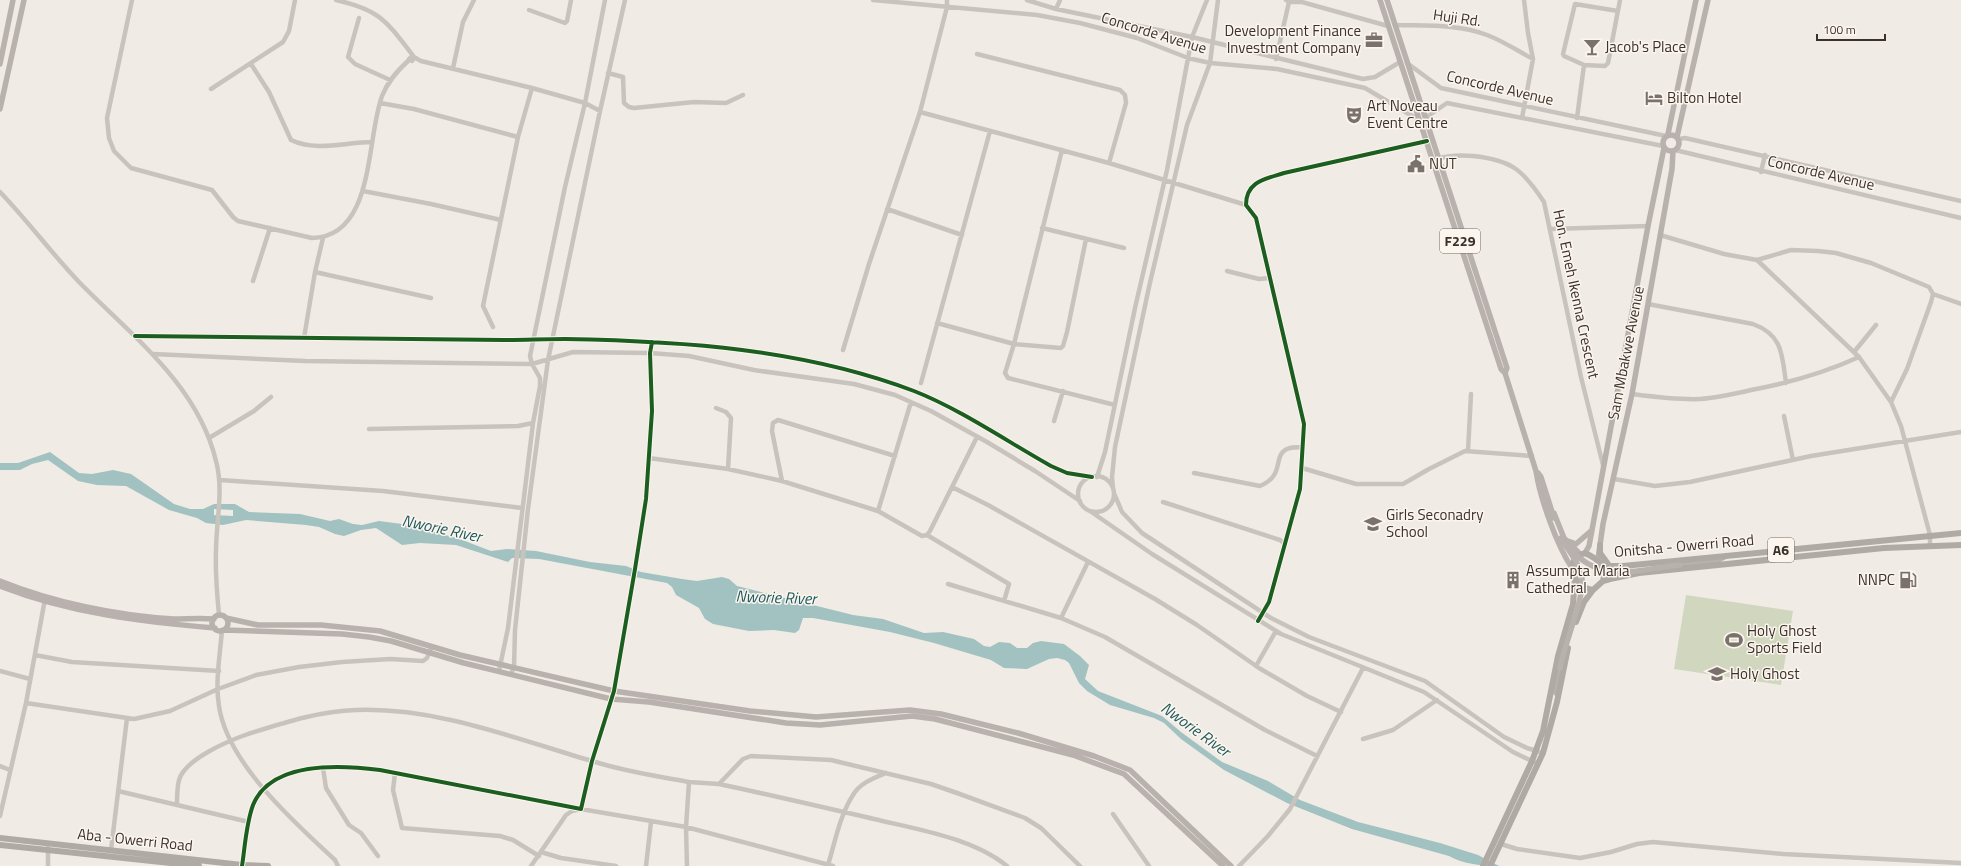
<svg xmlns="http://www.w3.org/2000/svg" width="1961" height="866" font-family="'Titillium Web',sans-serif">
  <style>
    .green { fill: #d1d6bf }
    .water { fill: #a1c2c1; fill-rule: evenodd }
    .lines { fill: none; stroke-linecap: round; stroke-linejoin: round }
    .minor { stroke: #c9c3be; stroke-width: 4.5 }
    .major { stroke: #b8b1ad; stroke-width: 5.5 }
    .highway { stroke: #afaaa4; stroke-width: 6 }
    .major-bridge { stroke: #b8b1ad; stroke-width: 5.5 }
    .cycleway-casing { stroke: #fbf5ee; stroke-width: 6 }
    .cycleway { stroke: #1b5e20; stroke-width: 4 }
    .labels { text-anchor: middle; stroke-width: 3; stroke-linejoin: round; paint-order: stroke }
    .shield { fill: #fbf5ee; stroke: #756b66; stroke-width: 1 }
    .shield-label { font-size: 14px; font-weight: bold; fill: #3b302b }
    .street-label { font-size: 15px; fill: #3b302b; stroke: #fbf5ee }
    .poi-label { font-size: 15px; fill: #3b302b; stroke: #fbf5ee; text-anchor: start }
    .water-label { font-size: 16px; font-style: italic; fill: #1f5a5e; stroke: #fbf5ee }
  </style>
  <rect width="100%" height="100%" fill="#f0ebe5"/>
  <!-- green -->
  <path class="green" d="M 1686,595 L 1793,611 L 1781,685 L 1674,669 Z"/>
  <!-- water -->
  <path class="water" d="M 50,452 L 79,473 L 92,474 L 113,470 L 131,474 L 174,504 L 190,509 L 203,509 L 214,504 L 235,504 L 249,512 L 300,514 L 330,521 L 339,519 L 353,524 L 362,525 L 379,521 L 402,524 L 457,538 L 491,551 L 507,549 L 536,551 L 590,562 L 626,566 L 641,572 L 682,579 L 697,581 L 722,577 L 729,579 L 737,586 L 853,615 L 883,619 L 924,633 L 943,632 L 974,639 L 984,646 L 990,647 L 999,642 L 1010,643 L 1017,648 L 1027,648 L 1033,643 L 1041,641 L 1064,644 L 1080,656 L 1089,665 L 1085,679 L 1098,691 L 1162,716 L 1181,732 L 1222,762 L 1268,781 L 1300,800 L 1358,822 L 1440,843 L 1478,855 L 1499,866 C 1482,866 1463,864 1449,856 L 1352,829 L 1287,803 L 1224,770 L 1181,739 L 1164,723 L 1154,718 L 1110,705 L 1087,691 L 1079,683 L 1069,663 L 1065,660 L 1057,658 L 1049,659 L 1027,669 L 1004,668 L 991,660 L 934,643 L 890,632 L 813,618 L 803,618 L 799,630 L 795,633 L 774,630 L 749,631 L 713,624 L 705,619 L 699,608 L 676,595 L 672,587 L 667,583 L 539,559 L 512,558 L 508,562 L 456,545 L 420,543 L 402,545 L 376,528 L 361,530 L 344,536 L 335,534 L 319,527 L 306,525 L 246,520 L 223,525 L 206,523 L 197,518 L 169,510 L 126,486 L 97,485 L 78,481 L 48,460 L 32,464 L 20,470 L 0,470 L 0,463 L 18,463 ZM 214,509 L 233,510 L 233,516 L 214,515 Z"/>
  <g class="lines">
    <!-- minor -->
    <path class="minor" d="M 132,0 L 107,118 L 109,138 L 114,151 L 131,168 L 212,190 L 233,217 L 238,221 L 312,238 C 375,237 366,139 382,96 C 388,81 397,71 409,60
      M 336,0 C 381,10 387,22 414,57
      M 873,0 L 1037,15 L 1080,23 L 1137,38 L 1188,58 L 1210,63 L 1277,69 L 1365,88 L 1419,120
      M 1027,0 L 1056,9 L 1192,37 L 1363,79 L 1375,77 L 1400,62
      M 1289,2 L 1302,2 L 1388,26
      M 1056,9 L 1060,0
      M 529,10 L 565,23 L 567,21 L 571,0
      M 1618,11 L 1575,4 L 1563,54 L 1564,56 L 1584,65 L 1605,66 L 1608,63 L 1620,0
      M 359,18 L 348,57 L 355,64 L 390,80
      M 1395,25 C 1425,26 1459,24 1487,35 C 1503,41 1518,51 1533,59
      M 977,54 L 1120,90 L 1125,95 L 1126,103 L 1109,163
      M 414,58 L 412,61 L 409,59 L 412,56 L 421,61 L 532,88 L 585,103 L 600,111
      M 1276,59 L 1289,2 L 1286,0
      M 1407,63 L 1441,88 L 1666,136
      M 251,64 L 269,92 L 291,140 C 316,152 346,142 372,142
      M 453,68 L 463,22 L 474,0
      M 608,73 L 623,77 L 624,103 L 629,107 L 634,108 L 694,102 L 726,103 L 743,95
      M 211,89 L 283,42 L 289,31 L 295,0
      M 380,103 L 414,109 L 518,137
      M 920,112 L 1109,163 L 1246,205
      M 1425,118 L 1447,103 L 1663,146
      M 1522,118 L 1533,59 L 1528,33 L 1524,0
      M 1577,118 L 1584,65
      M 1679,139 L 1685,138 L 1961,201
      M 1062,150 L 1014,344 L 1005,373 L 1008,378 L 1115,405
      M 1675,150 L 1961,218
      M 1436,159 C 1449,155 1460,155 1473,156 C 1512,160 1523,170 1544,202 L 1581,377 L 1603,465
      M 1761,172 L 1765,155
      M 363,191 L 431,204 L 501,220
      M 0,192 C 28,221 52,254 80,283 C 132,336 198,385 216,461 C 224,490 216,522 216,551 C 215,573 217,594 219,615
      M 887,209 L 962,235
      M 1042,228 L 1124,248
      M 1551,229 L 1648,226
      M 1660,235 L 1724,254 L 1757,260 L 1791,250 L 1818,251 L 1836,253 L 1871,263 L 1929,287 L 1933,294 L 1931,302 L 1907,369 L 1891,402 L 1859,357 L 1757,260
      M 1227,271 L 1259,279 L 1270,278
      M 315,272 L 431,298
      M 253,281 L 270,228
      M 1933,294 L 1961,304
      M 1648,304 L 1753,324 C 1783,335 1782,355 1786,383
      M 937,323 L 1014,344 L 1061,348 L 1063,346 L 1067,332 L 1086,239
      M 493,327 L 483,306 L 518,137 L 532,88
      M 135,336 C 258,338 381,338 504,340 C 524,340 545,339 565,339 C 683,341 803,349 914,391 C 960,409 1008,442 1051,466 L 1067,473 L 1092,477
      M 304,338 L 315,272 L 323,238
      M 843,350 L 869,264 L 920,112 L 947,7 L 947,0
      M 1854,352 L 1876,325
      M 153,354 L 305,361 L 532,364 L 573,352 L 650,353 L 689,356 L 754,370 L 854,384 L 895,395 L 931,411 L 987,442 L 1035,471 L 1080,501
      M 921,383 L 990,131
      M 1632,394 C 1655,397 1677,400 1700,399 C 1717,398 1734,394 1751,390 C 1789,383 1824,373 1859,357
      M 1891,402 L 1901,426 L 1930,535 L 1930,545
      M 716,408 L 726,412 L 731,418 L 728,469
      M 1784,416 L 1793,460
      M 1054,421 L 1063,391
      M 369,429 L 518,426 L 533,423
      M 209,438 L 254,411 L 271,397
      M 1468,451 L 1471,394
      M 649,458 L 728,469 L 782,481 L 878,511 L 922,536 L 927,535 L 930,531 L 977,437
      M 1302,468 L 1356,484 L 1403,484 L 1429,469 L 1465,451 L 1532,456
      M 1194,473 L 1260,486 C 1286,475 1272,456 1287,449 C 1291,447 1298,447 1303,447
      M1078 494a18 18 0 1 1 36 0a18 18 0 1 1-36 0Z
      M 1097,477 L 1105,452 L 1135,308 L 1167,170 L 1192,37 L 1207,0
      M 1614,479 L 1655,486 L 1690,482 L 1811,456 L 1961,432
      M 220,480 L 383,491 L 522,508
      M 782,481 L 772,431 L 773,423 L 778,420 L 895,456
      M 952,487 L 988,505 L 1155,599 L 1197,625 L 1259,668 L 1307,696 L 1341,712
      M 1113,488 L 1112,477 L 1115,447 L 1149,287 L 1187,125 L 1210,63 L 1218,0
      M 1114,493 L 1122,512 L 1142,533 L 1271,618 L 1309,637 L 1425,681 L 1504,737 L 1527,748 L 1543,753
      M 1163,502 L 1280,540 L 1285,544
      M 878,511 L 911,402
      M 1090,511 L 1152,554 L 1281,634 L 1424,692 L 1513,752 L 1534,762
      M 927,535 L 1009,584 L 1004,601
      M 1088,562 L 1061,618 L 1105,637 L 1265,730 L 1317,756
      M 948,584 L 1061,618
      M 1258,621 L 1269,602 L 1300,489 L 1304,424 L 1256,218 L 1246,205 C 1246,181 1266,179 1284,173 L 1427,141
      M 222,630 C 220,655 215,682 219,706 C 227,763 295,823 335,860 L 338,866
      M 35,655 L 72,662 L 219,671
      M 1256,666 L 1276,631
      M 0,671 L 30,679
      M 499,671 L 508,628 L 533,423 L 540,386 L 540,378 L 532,364 L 530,356 L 565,187 L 585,103 L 605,0
      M 511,674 L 514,667 L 515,630 L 528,509 L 548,360 L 600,111 L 625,0
      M 26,703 L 134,719 L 170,711 L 218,689 L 256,675 L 299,667 L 342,662 L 390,659 L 423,661 L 427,658 L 432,646
      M 1363,739 L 1393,730 L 1437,700
      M 0,766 L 10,770
      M 323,768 L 326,788 L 349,825 L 361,833 L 378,856
      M 395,773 L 393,790 L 402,828 L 500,836 L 513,840 L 539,856
      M 689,782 L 719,784 L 743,759 L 751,756 L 831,760 L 931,784 L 957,793 L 1025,818 L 1041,828 L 1080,866
      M 719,784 C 771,795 822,807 874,819 C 916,829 973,838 1007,866
      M 118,791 L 249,822
      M 177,804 C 177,796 177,788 179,780 C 185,759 228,741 248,734 C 283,723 319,711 356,710 C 437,707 516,739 592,761 C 623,771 656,776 689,782 L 686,827 L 687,866
      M 1113,814 L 1149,866
      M 0,816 L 26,703 L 45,599
      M 1501,844 L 1517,849 L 1580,858 L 1611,852 L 1637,844 L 1653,842 L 1783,854 L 1961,863
      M 111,850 L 127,718
      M 541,852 L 561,858 L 616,866
      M 828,865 C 835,842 840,815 853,795 C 860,783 874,778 886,773
      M 48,866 L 48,848
      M 242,866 C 245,847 246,824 253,805 C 271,761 341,765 380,770 L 581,809 L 592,761 L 614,691 L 635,569 L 646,499 L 652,411 L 650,353 L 652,342
      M 531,866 L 566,815 L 572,811 L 581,809 L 686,827 L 833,866
      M 646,866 L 651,822
      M 1239,866 L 1268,836 L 1290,809 L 1363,668"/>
    <!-- major -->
    <path class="major" d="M 1380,0 L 1501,369 L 1505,373 L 1536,471 C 1540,498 1557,546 1572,568
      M 1387,0 L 1507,368 L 1505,373
      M 0,64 L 13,0
      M 0,109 L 24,0
      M 1668,134 L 1696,0
      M1663 143a8 8 0 1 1 16 0a8 8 0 1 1-16 0Z
      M 1677,137 L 1708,0
      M 1538,473 L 1541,477 L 1554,518
      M 1554,513 L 1564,538 L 1580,554
      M 1568,541 L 1576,544 L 1592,530
      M 1585,553 L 1589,546 L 1592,530 L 1648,226 L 1664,148
      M 1598,559 L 1603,524 L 1632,394 L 1672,169 L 1673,151
      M 1680,565 L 1714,562 L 1726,556
      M 0,581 C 52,602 117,616 174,619 C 187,619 200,618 214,619
      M 0,586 C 69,613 142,622 215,628
      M212 623a8 8 0 1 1 16 0a8 8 0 1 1-16 0Z
      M 226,618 L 258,625 L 321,625 L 380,631 L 460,655 L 614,691 L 750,711 L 816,717 L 910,710 L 941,714 L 1018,733 L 1094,756 L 1130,770 L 1231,866
      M 223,630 L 342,634 L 369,637 L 391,641 L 464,663 L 611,699 L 649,702 L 786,723 L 820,725 L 912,716 L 935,719 L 1073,755 L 1124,774 L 1223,866
      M 1556,693 L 1560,668"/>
    <!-- highway -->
    <path class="highway" d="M 1600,545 L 1600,553 L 1608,564
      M 1601,563 L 1610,566 L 1623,566 L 1961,533
      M 1603,581 C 1607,566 1598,559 1585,553 L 1575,557 C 1569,573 1576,587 1593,590 L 1603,581 L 1610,579 L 1639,573 L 1884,548 L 1961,545
      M 1576,622 L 1584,602 L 1593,590
      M 0,838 L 242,865 L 268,866
      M 0,845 L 199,866
      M 1483,866 L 1532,761 L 1543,731 L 1558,656 L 1573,604 L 1575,578
      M 1490,866 L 1543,753 L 1557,702 L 1568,648"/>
    <!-- major-bridge -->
    <path class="major-bridge" d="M 1568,546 C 1600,586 1637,569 1680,565
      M 1560,668 C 1564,645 1585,596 1582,578 C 1580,563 1568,551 1561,538"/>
    <!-- cycleway casing -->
    <g class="cycleway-casing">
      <path id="cycleway" d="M 135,336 C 258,338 381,338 504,340 C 524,340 545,339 565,339 C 683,341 803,349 914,391 C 960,409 1008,442 1051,466 L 1067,473 L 1092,477
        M 1258,621 L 1269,602 L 1300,489 L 1304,424 L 1256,218 L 1246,205 C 1246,181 1266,179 1284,173 L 1427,141
        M 242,866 C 245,847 246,824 253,805 C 271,761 341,765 380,770 L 581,809 L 592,761 L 614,691 L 635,569 L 646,499 L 652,411 L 650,353 L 652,342"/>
    </g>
    <!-- cycleway -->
    <use href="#cycleway" class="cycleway"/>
  </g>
  <!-- icons -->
  <defs>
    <g id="office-bare" transform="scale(1.38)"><path d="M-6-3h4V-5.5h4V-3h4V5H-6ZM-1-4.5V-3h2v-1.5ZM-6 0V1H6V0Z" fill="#7a716c" stroke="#fbf5ee" stroke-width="2.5" paint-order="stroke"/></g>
    <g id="bar-bare" transform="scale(1.38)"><path d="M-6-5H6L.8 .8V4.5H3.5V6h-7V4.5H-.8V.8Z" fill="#7a716c" stroke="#fbf5ee" stroke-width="2.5" paint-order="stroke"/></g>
    <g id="hotel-bare" transform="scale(1.38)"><path d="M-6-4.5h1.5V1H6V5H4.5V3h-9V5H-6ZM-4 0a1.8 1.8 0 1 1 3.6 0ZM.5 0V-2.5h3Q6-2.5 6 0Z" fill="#7a716c" stroke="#fbf5ee" stroke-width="2.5" paint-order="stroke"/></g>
    <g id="theatre-bare" transform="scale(1.38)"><path d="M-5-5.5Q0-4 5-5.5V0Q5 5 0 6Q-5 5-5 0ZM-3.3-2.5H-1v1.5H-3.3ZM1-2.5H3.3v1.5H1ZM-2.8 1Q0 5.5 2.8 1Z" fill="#7a716c" stroke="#fbf5ee" stroke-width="2.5" paint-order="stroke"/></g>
    <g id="civic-bare" transform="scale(1.38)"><path d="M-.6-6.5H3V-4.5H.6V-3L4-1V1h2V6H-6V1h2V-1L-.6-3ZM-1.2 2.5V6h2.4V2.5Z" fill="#7a716c" stroke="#fbf5ee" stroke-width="2.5" paint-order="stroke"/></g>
    <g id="school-bare" transform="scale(1.38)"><path d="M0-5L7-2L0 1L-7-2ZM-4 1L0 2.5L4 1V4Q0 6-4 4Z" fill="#7a716c" stroke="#fbf5ee" stroke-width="2.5" paint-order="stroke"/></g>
    <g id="building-bare" transform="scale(1.38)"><path d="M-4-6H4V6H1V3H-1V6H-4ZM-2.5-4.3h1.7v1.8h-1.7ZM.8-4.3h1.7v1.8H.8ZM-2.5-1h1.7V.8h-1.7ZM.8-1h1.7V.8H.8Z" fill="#7a716c" stroke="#fbf5ee" stroke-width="2.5" paint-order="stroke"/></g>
    <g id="fuel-bare" transform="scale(1.38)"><path d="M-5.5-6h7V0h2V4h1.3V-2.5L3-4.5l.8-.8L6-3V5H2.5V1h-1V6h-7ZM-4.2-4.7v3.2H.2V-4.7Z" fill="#7a716c" stroke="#fbf5ee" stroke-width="2.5" paint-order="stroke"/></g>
    <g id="stadium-bare" transform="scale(1.38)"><path d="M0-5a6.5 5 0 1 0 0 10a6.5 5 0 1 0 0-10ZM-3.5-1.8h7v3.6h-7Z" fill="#7a716c" stroke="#fbf5ee" stroke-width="2.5" paint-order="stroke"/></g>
    <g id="university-bare" transform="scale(1.38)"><path d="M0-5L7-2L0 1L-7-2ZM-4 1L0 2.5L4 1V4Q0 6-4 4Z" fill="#7a716c" stroke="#fbf5ee" stroke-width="2.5" paint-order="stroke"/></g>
  </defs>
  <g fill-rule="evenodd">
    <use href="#office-bare" x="1374" y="40"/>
    <use href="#bar-bare" x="1592" y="47"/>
    <use href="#hotel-bare" x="1654" y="98"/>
    <use href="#theatre-bare" x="1354" y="115"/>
    <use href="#civic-bare" x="1416" y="164"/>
    <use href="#school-bare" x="1373" y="524"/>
    <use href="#building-bare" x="1513" y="580"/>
    <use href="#fuel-bare" x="1908" y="580"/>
    <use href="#stadium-bare" x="1734" y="640"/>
    <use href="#university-bare" x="1717" y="674"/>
  </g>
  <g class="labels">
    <!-- shield labels -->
    <g class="shield">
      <rect x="1440" y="229" width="40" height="24" rx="3"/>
      <rect x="1768" y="538" width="26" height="24" rx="3"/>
    </g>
    <g class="shield-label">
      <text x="1460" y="246">F229</text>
      <text x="1781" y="555">A6</text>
    </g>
    <!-- street labels -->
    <g class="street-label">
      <text transform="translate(1457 18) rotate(8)" y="5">Huji Rd.</text>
      <text transform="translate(1154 33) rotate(17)" y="5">Concorde Avenue</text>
      <text transform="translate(1500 88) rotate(13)" y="5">Concorde Avenue</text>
      <text transform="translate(1821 173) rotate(13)" y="5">Concorde Avenue</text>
      <text transform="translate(1576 294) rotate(78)" y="5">Hon. Emeh Ikenna Crescent</text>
      <text transform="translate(1626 353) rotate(-79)" y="5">Sam Mbakwe Avenue</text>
      <text transform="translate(1684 546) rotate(-5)" y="5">Onitsha - Owerri Road</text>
      <text transform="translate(135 840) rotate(6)" y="5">Aba - Owerri Road</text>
    </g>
    <!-- poi labels -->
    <g class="poi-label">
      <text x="1361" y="36" text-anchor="end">Development Finance<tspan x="1361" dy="17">Investment Company</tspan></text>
      <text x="1605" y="52">Jacob's Place</text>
      <text x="1667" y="103">Bilton Hotel</text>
      <text x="1367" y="111">Art Noveau<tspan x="1367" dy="17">Event Centre</tspan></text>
      <text x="1429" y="169">NUT</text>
      <text x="1386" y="520">Girls Seconadry<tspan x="1386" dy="17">School</tspan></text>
      <text x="1526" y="576">Assumpta Maria<tspan x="1526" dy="17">Cathedral</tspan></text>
      <text x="1895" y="585" text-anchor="end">NNPC</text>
      <text x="1747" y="636">Holy Ghost<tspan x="1747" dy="17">Sports Field</tspan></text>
      <text x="1730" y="679">Holy Ghost</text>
    </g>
    <!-- water labels -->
    <g class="water-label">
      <text transform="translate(442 528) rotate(12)" y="6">Nworie River</text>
      <text transform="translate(776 597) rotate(2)" y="6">Nworie River</text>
      <text transform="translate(1196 729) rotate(36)" y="6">Nworie River</text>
    </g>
  </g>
  <!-- scale -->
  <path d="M1817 34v6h68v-6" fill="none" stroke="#3b302b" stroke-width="2"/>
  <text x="1823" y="34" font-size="12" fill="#3b302b" stroke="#fbf5ee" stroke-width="3" paint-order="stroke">100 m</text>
</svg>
